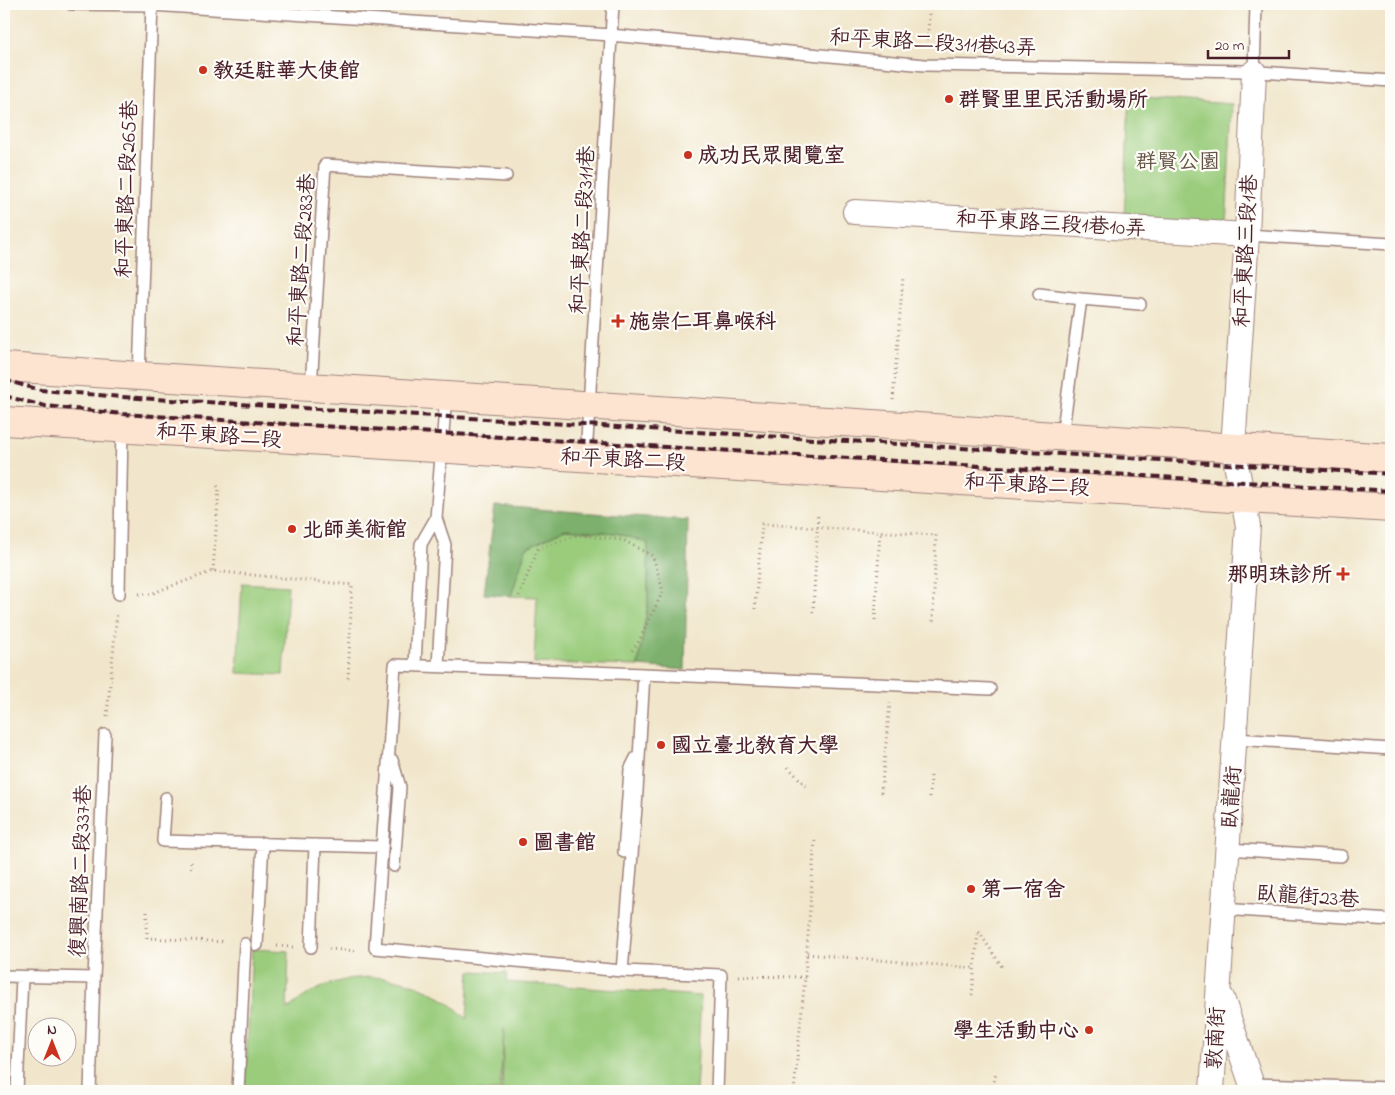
<svg xmlns="http://www.w3.org/2000/svg" width="1395" height="1095" font-family="'Indie Flower','LXGW WenKai TC',sans-serif">
  <style>
    .green { fill: #9acc7c; stroke: #727654 }
    .forest { fill: #7bb06c; stroke: #62684c }
    .lines { fill: none; stroke-linecap: round; stroke-linejoin: round }
    .service-casing { stroke: #9e827b; stroke-width: 14 }
    .minor-casing { stroke: #9e827b; stroke-width: 26 }
    .secondary-casing { stroke: #9e827b; stroke-width: 30 }
    .path { stroke: #9e827b; stroke-width: 3; stroke-dasharray: 1 4; stroke-linecap: butt }
    .service { stroke: #fff; stroke-width: 11 }
    .minor { stroke: #fff; stroke-width: 24 }
    .secondary { stroke: #fde4d1; stroke-width: 28 }
    .rail { stroke: #4a1f2b; stroke-width: 4; stroke-dasharray: 8 4; stroke-linecap: butt }
    .poi-dot { fill: #c8321e; stroke: #fdfcf7; stroke-width: 2 }
    .labels { text-anchor: middle; stroke-width: 4.5; stroke-linejoin: round; paint-order: stroke }
    .street-label { font-size: 21px; fill: #4a1f2b; stroke: #fdfcf7 }
    .poi-label { font-size: 21px; font-weight: bold; fill: #4a1f2b; stroke: #fdfcf7; text-anchor: start }
    .park-label { font-size: 21px; fill: #625343; stroke: #fdfcf7 }
  </style>
  <rect width="100%" height="100%" fill="#fdfcf7"/>
  <filter id="ink" filterUnits="userSpaceOnUse"><feTurbulence type="fractalNoise" baseFrequency=".02" numOctaves="2"/><feDisplacementMap in="SourceGraphic" scale="10" xChannelSelector="R" yChannelSelector="G"/><feConvolveMatrix kernelMatrix="1 2 1 2 8 2 1 2 1" color-interpolation-filters="sRGB"/></filter>
  <filter id="wash" filterUnits="userSpaceOnUse"><feTurbulence type="fractalNoise" baseFrequency=".0096" numOctaves="4" result="noise"/><feDisplacementMap in="SourceGraphic" scale="20" xChannelSelector="R" yChannelSelector="G"/><feGaussianBlur stdDeviation="1.12" result="paint"/><feColorMatrix in="noise" values="0 0 0 0 0 0 0 0 0 0 0 0 0 0 0 0 0 1.4 0 .05"/><feComposite in="paint" operator="in"/></filter>
  <g filter="url(#wash)">
    <rect width="100%" height="100%" fill="#f1e6cb"/>
    <!-- green -->
    <path class="green" d="M 1129,97 L 1232,104 L 1226,226 L 1124,222 Z
      M 565,529 L 616,533 L 648,543 L 648,603 L 638,666 L 534,663 L 537,597 L 511,596 L 526,548 Z
      M 242,583 L 288,586 L 283,675 L 237,673 Z
      M 252,949 L 289,951 L 287,1010 C 340,962 418,968 467,1019 L 470,971 L 507,973 L 506,982 L 701,996 L 696,1091 L 502,1091 L 504,1029 L 500,1091 L 245,1091 Z"/>
    <!-- forest -->
    <path class="forest" d="M 495,506 L 688,520 L 685,670 L 638,666 L 648,603 L 648,543 L 616,533 L 565,529 L 526,548 L 511,596 L 484,594 Z"/>
  </g>
  <g filter="url(#ink)">
    <g class="lines">
      <!-- service casing -->
      <g class="service-casing">
        <path id="service" d="M 71,4 L 152,5 L 611,35 L 925,65 L 1245,71 L 1391,81
          M 1254,72 L 1256,4
          M 1247,235 L 1391,244
          M 1039,294 L 1081,299 L 1062,436
          M 1081,299 L 1140,304
          M 139,376 L 152,4
          M 311,387 L 325,165 L 506,176
          M 586,457 L 613,4
          M 119,594 L 122,429
          M 415,665 L 421,544 L 436,518
          M 438,666 L 445,545 L 436,518 L 446,396
          M 644,674 L 990,689
          M 1235,739 L 1391,749
          M 392,760 L 400,787 L 394,866
          M 166,798 L 163,841 L 382,847
          M 1227,849 L 1341,856
          M 624,852 L 630,770 L 636,758
          M 1222,909 L 1391,920
          M 257,945 L 263,843
          M 311,947 L 315,845
          M 622,971 L 636,808 L 644,674 L 395,665 L 375,948 L 622,971 L 721,975 L 717,1091
          M 4,976 L 94,978 L 105,735
          M 1251,1084 L 1391,1088
          M 17,1091 L 22,977
          M 90,1091 L 94,978
          M 238,1091 L 245,944"/>
      </g>
      <!-- minor casing -->
      <g class="minor-casing">
        <path id="minor" d="M 855,212 L 1247,235
          M 1222,998 L 1254,1091
          M 1212,1091 L 1248,526 L 1233,448 L 1247,235 L 1254,72"/>
      </g>
      <!-- secondary casing -->
      <g class="secondary-casing">
        <path id="secondary" d="M 4,367 L 1391,458
          M 4,421 L 1391,508"/>
      </g>
      <!-- path -->
      <path class="path" d="M 927,45 L 930,4
        M 893,400 L 903,277
        M 213,571 L 219,488 L 215,483
        M 139,594 L 150,594 L 213,571 L 352,585 L 348,681
        M 519,596 L 538,549 L 578,535 L 623,540 L 653,556 L 663,591 L 638,643 L 630,653
        M 755,609 L 762,524 L 936,535 L 933,622
        M 813,612 L 818,516
        M 875,620 L 880,531
        M 107,716 L 117,612
        M 788,767 L 806,786
        M 881,793 L 890,703
        M 930,797 L 931,775
        M 191,862 L 192,871
        M 147,912 L 147,938 L 225,942
        M 979,932 L 1003,968
        M 277,946 L 293,947
        M 329,949 L 358,951
        M 807,954 L 974,968
        M 739,976 L 805,977
        M 972,995 L 978,932
        M 794,1091 L 805,977 L 815,838
        M 992,1091 L 996,1073"/>
      <!-- service -->
      <use href="#service" class="service"/>
      <!-- minor -->
      <use href="#minor" class="minor"/>
      <!-- secondary -->
      <use href="#secondary" class="secondary"/>
      <!-- rail -->
      <path class="rail" d="M 4,380 L 41,390 L 122,397 L 1391,474
        M 4,396 L 45,406 L 123,414 L 1391,491"/>
    </g>
  </g>
  <!-- markers -->
  <g class="poi-dot">
    <circle cx="203" cy="70" r="5"/>
    <circle cx="949" cy="99" r="5"/>
    <circle cx="688" cy="155" r="5"/>
    <path d="M615.5 313.5h5v5h5v5h-5v5h-5v-5h-5v-5h5z"/>
    <circle cx="292" cy="529" r="5"/>
    <path d="M1340.5 566.5h5v5h5v5h-5v5h-5v-5h-5v-5h5z"/>
    <circle cx="661" cy="745" r="5"/>
    <circle cx="523" cy="842" r="5"/>
    <circle cx="971" cy="889" r="5"/>
    <circle cx="1089" cy="1030" r="5"/>
  </g>
  <g class="labels">
    <!-- street labels -->
    <g class="street-label">
      <text transform="translate(933 42) rotate(3)" y="7">和平東路二段311巷43弄</text>
      <text transform="translate(126 189) rotate(-88)" y="7">和平東路二段265巷</text>
      <text transform="translate(1051 223) rotate(3)" y="7">和平東路三段1巷10弄</text>
      <text transform="translate(582 230) rotate(-87)" y="7">和平東路二段311巷</text>
      <text transform="translate(1245 251) rotate(-87)" y="7">和平東路三段1巷</text>
      <text transform="translate(301 260) rotate(-86)" y="7">和平東路二段283巷</text>
      <text transform="translate(219 435) rotate(4)" y="7">和平東路二段</text>
      <text transform="translate(623 459) rotate(3)" y="7">和平東路二段</text>
      <text transform="translate(1027 484) rotate(3)" y="7">和平東路二段</text>
      <text transform="translate(1231 797) rotate(-86)" y="7">臥龍街</text>
      <text transform="translate(80 871) rotate(-88)" y="7">復興南路二段337巷</text>
      <text transform="translate(1308 896) rotate(4)" y="7">臥龍街23巷</text>
      <text transform="translate(1215 1038) rotate(-87)" y="7">敦南街</text>
    </g>
    <!-- poi labels -->
    <g class="poi-label">
      <text x="213" y="77">教廷駐華大使館</text>
      <text x="959" y="106">群賢里里民活動場所</text>
      <text x="698" y="162">成功民眾閱覽室</text>
      <text x="629" y="328">施崇仁耳鼻喉科</text>
      <text x="302" y="536">北師美術館</text>
      <text x="1332" y="581" text-anchor="end">那明珠診所</text>
      <text x="671" y="752">國立臺北教育大學</text>
      <text x="533" y="849">圖書館</text>
      <text x="981" y="896">第一宿舍</text>
      <text x="1079" y="1037" text-anchor="end">學生活動中心</text>
    </g>
    <!-- park labels -->
    <g class="park-label">
      <text x="1178" y="168">群賢公園</text>
    </g>
  </g>
  <!-- margin -->
  <rect width="1395" height="1095" fill="none" stroke="#fdfcf7" stroke-width="20"/>
  <!-- north arrow -->
  <g transform="translate(52 1042)"><circle r="24" fill="#fdfcf7" stroke="#b5a4a5"/>
  <path d="M0-4L9 19L0 12L-9 19Z" fill="#c8321e"/>
  <text y="-8" font-size="14" font-weight="bold" text-anchor="middle" fill="#4a1f2b">N</text>
  </g>
  <!-- scale -->
  <path d="M1208 50v8h81v-8" fill="none" stroke="#4a1f2b" stroke-width="2.5"/>
  <text x="1215" y="50" font-size="15" fill="#4a1f2b" stroke="#fdfcf7" stroke-width="4" paint-order="stroke">20 m</text>
</svg>
